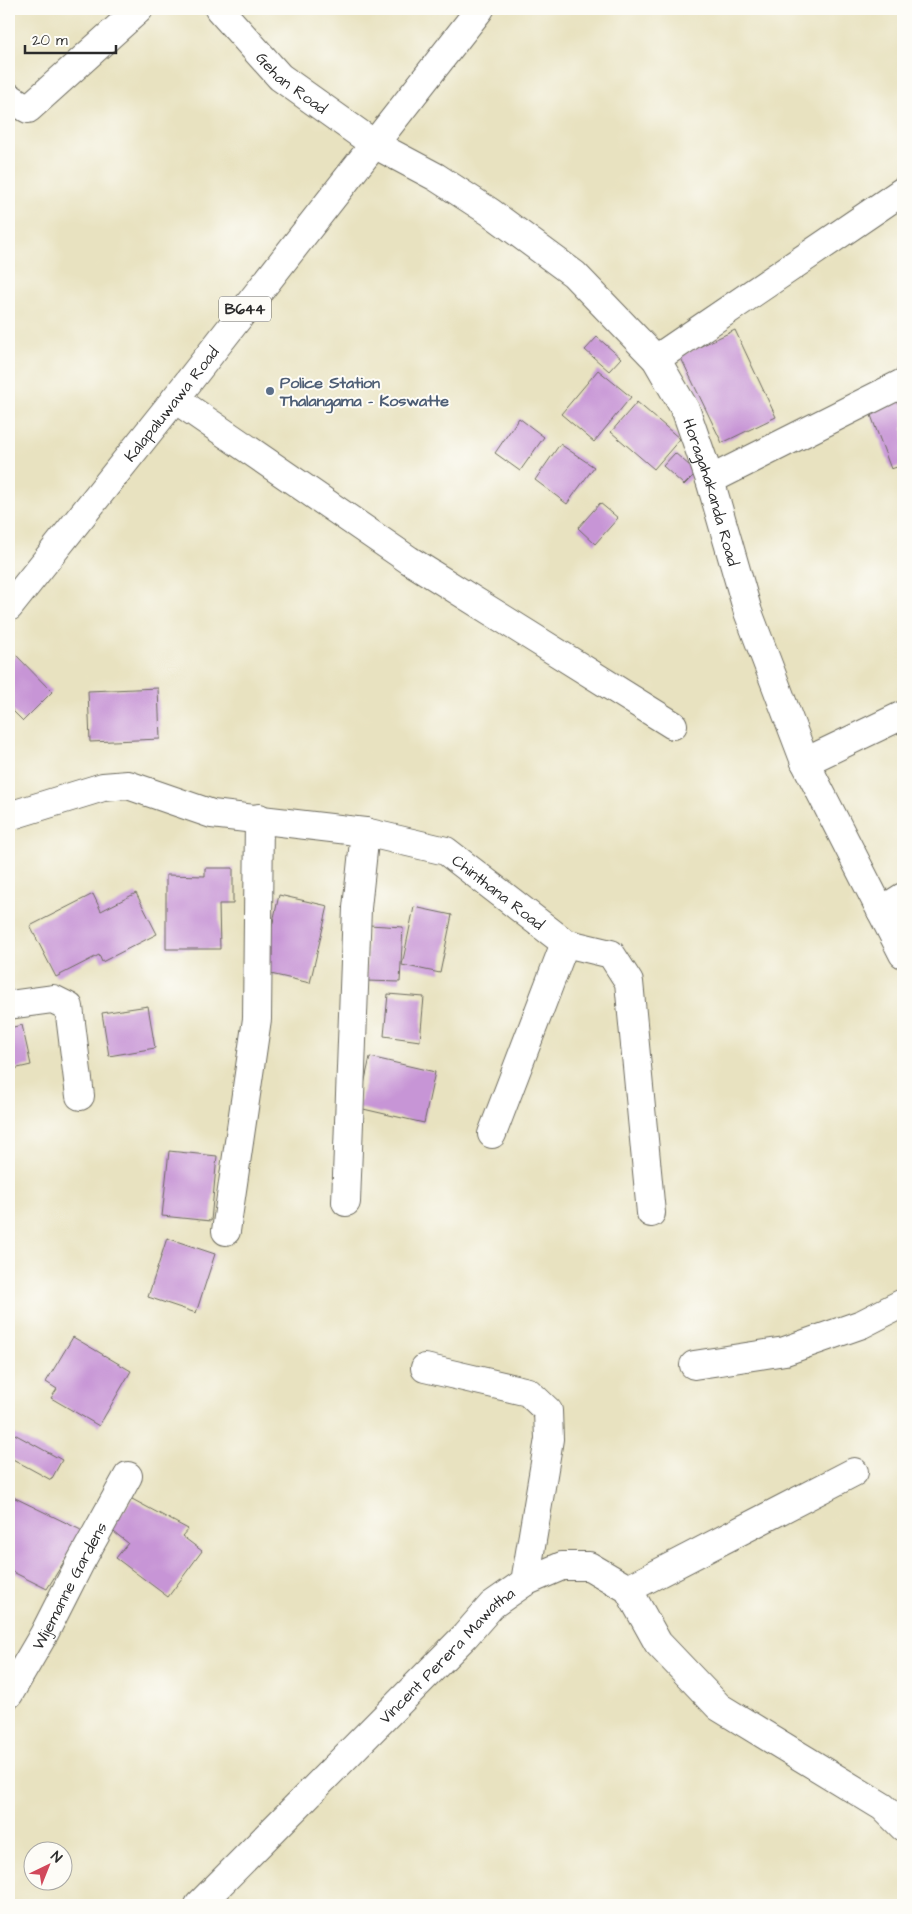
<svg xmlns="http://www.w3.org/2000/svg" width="912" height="1914" font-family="'Architects Daughter',sans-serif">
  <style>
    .building { fill: #c795d6 }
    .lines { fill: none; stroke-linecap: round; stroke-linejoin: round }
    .minor-casing { stroke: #6d6b5f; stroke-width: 30 }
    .primary-casing { stroke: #6d6b5f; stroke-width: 30 }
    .minor { stroke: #fff; stroke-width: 28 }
    .primary { stroke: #fff; stroke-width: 28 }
    .service-dot { fill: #5c6f8a; stroke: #fdfcf7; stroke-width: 2 }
    .labels { text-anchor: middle; stroke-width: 4; stroke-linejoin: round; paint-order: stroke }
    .shield { fill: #fdfcf7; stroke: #6a6a68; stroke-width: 1 }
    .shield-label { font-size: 15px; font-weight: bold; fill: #2b2b2b }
    .street-label { font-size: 16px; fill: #2b2b2b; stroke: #fdfcf7 }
    .service-label { font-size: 16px; font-weight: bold; fill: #4e5e75; stroke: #fdfcf7; text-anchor: start }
  </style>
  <rect width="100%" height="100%" fill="#fdfcf7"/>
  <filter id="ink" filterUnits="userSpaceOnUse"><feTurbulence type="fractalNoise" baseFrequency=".02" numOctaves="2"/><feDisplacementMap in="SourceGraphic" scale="10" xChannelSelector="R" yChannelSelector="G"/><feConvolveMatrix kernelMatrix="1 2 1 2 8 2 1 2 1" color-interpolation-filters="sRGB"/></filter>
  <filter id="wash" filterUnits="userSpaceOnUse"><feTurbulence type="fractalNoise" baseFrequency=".0096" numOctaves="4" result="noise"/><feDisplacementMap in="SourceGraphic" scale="20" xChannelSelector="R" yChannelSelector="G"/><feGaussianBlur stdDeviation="1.12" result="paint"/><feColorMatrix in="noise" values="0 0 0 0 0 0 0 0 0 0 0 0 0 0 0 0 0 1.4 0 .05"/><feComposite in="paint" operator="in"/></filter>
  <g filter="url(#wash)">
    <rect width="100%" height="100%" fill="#e8e2c0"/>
    <g id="blocks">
      <!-- building -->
      <path class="building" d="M 735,330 L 776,417 L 722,443 L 680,356 Z
        M 597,337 L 621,358 L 609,371 L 585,350 Z
        M 598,370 L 631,397 L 594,442 L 561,414 Z
        M 903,398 L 903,465 L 891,469 L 869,410 Z
        M 637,402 L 680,439 L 654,469 L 611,432 Z
        M 519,418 L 544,437 L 520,471 L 495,453 Z
        M 560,444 L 594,467 L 567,504 L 535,480 Z
        M 675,453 L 697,472 L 684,485 L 663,466 Z
        M 600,503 L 618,518 L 595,544 L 578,528 Z
        M 16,655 L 52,692 L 23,721 L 9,707 L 9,663 Z
        M 158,688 L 160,739 L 90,742 L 88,691 Z
        M 205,868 L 233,868 L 233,904 L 219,904 L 220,949 L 166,949 L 166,875 L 205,876 Z
        M 136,893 L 157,934 L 102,962 L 99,955 L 56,977 L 30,926 L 93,894 L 101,911 Z
        M 279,895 L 328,906 L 310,983 L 262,972 Z
        M 414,907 L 452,915 L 440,973 L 402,965 Z
        M 369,925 L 403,927 L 400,982 L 366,981 Z
        M 388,994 L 424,997 L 420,1041 L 384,1036 Z
        M 148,1006 L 155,1048 L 109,1056 L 102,1013 Z
        M 22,1025 L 31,1065 L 9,1070 L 9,1028 Z
        M 370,1057 L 435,1072 L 424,1123 L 359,1108 Z
        M 169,1151 L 217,1156 L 211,1221 L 162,1216 Z
        M 167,1238 L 215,1254 L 196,1313 L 148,1297 Z
        M 73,1337 L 131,1371 L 99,1426 L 51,1398 L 57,1389 L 46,1382 Z
        M 9,1431 L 62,1460 L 51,1480 L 9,1457 Z
        M 9,1495 L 83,1531 L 47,1589 L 9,1570 Z
        M 132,1499 L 188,1529 L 182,1536 L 202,1551 L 168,1597 L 116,1558 L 128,1543 L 110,1529 Z"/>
    </g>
  </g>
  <g filter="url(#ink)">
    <use href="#blocks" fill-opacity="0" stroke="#6d6b5f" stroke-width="1"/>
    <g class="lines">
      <!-- minor casing -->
      <g class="minor-casing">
        <g id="minor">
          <path id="s1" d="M 219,9 L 280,77 L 374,144 L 436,177 L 490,212 L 574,274 L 656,359 L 686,411 L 710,480 L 748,612 L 805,762 L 903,954"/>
          <path d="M 9,97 L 28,109 L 139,9"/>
          <path d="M 656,359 L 903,191"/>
          <path d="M 175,399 L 409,560 L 673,725"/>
          <path d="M 710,480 L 903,383"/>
          <path d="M 805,762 L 903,715"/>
          <path id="s2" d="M 9,816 L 103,787 L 128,785 L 212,814 L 365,832 L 446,851 L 565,943 L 611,954 L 629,982 L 651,1213"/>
          <path d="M 881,911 L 903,897"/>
          <path d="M 9,1005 L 53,999 L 69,1007 L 80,1096"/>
          <path d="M 492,1134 L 565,943"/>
          <path d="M 346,1202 L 357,908 L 365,832"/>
          <path d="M 226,1231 L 257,1019 L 259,818"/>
          <path d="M 694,1365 L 785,1351 L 862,1324 L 903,1303"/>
          <path d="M 525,1582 L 562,1566 L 589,1566 L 628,1589 L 658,1643 L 719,1707 L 883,1807 L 903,1827"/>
          <path d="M 628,1589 L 854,1472"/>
          <path id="s3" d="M 9,1694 L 44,1634 L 80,1563 L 128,1476"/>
          <path id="s4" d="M 199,1905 L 465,1636 L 492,1605 L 525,1582 L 549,1439 L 548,1411 L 528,1392 L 425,1368"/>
        </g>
      </g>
      <!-- primary casing -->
      <g class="primary-casing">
        <g id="primary">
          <path id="s5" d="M 9,607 L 175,399 L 480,9"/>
        </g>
      </g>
      <!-- minor -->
      <use href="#minor" class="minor"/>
      <!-- primary -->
      <use href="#primary" class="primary"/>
    </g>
  </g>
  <!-- markers -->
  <circle class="service-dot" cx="270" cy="391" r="5"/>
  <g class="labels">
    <!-- shield labels -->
    <rect class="shield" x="219" y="296.5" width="52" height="25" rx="4"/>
    <g class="shield-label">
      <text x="245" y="314">B644</text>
    </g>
    <!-- street labels -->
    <g class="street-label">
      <text dy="6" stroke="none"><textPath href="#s1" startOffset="104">Gehan Road</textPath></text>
      <text dy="6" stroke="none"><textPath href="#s5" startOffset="260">Kalapaluwawa Road</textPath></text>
      <text dy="6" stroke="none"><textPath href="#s1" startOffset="709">Horagahakanda Road</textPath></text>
      <text dy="6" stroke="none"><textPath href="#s2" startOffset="516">Chinthana Road</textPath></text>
      <text dy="6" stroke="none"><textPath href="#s3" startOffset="124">Wijemanne Gardens</textPath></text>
      <text dy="6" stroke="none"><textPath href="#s4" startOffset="352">Vincent Perera Mawatha</textPath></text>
    </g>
    <!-- service labels -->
    <g class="service-label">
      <text x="280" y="388">Police Station<tspan x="280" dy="18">Thalangama - Koswatte</tspan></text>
    </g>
  </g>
  <!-- margin -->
  <rect width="912" height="1914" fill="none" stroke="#fdfcf7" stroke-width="30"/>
  <!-- north arrow -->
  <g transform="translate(48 1866) rotate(43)"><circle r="24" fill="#fdfcf7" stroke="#a9a8a5"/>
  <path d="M0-4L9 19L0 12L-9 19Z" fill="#d1495b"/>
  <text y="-8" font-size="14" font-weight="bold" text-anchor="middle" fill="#2b2b2b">N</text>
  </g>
  <!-- scale -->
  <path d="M25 45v8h91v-8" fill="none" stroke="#2b2b2b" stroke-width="2.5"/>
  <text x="32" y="45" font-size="15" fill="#2b2b2b" stroke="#fdfcf7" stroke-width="4" paint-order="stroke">20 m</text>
</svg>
